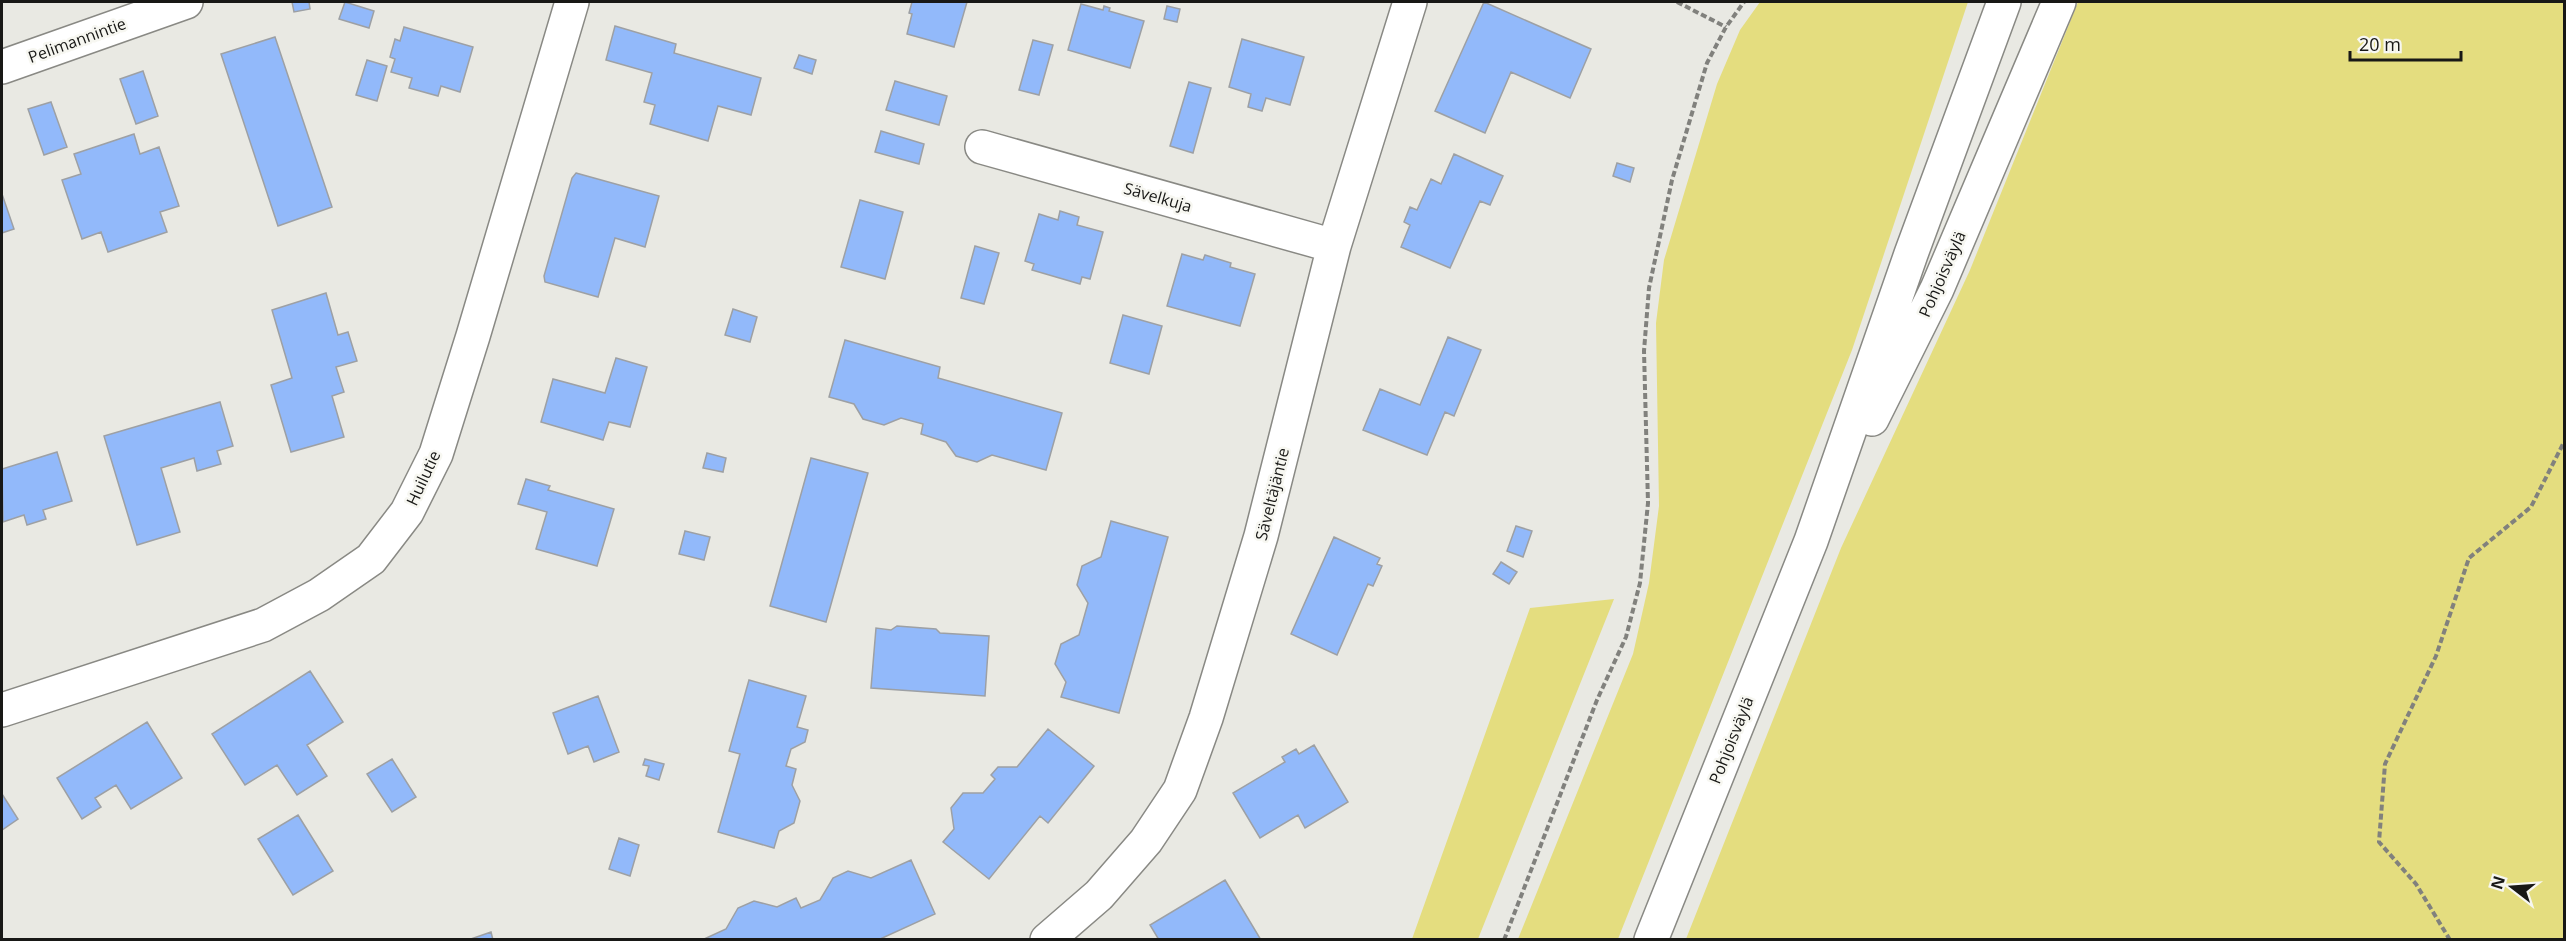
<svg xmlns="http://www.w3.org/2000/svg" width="2566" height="941" font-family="'Open Sans',sans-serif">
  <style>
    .green { fill: #e4dd7f }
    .building { fill: #92b9fa; stroke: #9da0a4; stroke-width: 1.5 }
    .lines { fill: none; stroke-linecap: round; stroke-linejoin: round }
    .street-casing { stroke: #898984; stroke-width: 36 }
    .secondary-casing { stroke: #898984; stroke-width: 36 }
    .path { stroke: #81817d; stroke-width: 4; stroke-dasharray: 6 3; stroke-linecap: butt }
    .street { stroke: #fff; stroke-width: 33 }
    .secondary { stroke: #fff; stroke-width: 33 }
    .labels { text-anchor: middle; stroke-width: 5; stroke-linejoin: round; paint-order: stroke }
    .street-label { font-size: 16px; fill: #181816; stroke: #f7f7f1 }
  </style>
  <rect width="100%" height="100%" fill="#e9e9e3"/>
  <!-- green -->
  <path class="green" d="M 1760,2 L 1968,2 L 1852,350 L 1618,939 L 1518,939 L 1633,654 L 1649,583 L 1659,506 L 1656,323 L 1664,260 L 1717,84 L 1740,30 Z
    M 2078,2 L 2564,2 L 2564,939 L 1686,939 L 1841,548 L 1970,270 Z
    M 1614,599 L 1478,939 L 1412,939 L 1530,608 Z"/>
  <!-- building -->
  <path class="building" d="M 292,2 L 309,2 L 310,9 L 294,12 Z
    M 345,2 L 374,11 L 369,28 L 339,19 Z
    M 912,2 L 967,2 L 954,47 L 907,34 L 912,14 L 909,13 Z
    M 1484,2 L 1591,49 L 1570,98 L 1511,72 L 1485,133 L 1435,111 Z
    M 1081,4 L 1103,10 L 1104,6 L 1110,8 L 1109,11 L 1144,21 L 1130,68 L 1068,50 Z
    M 1167,6 L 1180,9 L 1177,22 L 1164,19 Z
    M 615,26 L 676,44 L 674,53 L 761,78 L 751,115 L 718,106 L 708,141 L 650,124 L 655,105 L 644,102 L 652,73 L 606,60 Z
    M 404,27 L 473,47 L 460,92 L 441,86 L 438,96 L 409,88 L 412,78 L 391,72 L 395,59 L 390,57 L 395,39 L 400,41 Z
    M 275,37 L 332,207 L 278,226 L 221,54 Z
    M 1242,39 L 1304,57 L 1290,105 L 1266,98 L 1262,111 L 1248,107 L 1251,94 L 1229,87 Z
    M 1033,40 L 1053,45 L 1039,95 L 1019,90 Z
    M 799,55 L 816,60 L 812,74 L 794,68 Z
    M 367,60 L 387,66 L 377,101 L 356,95 Z
    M 143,71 L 158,116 L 136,124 L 120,79 Z
    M 895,81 L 947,96 L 939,125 L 886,110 Z
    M 1189,82 L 1211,88 L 1193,153 L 1170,146 Z
    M 51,102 L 67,147 L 44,155 L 28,109 Z
    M 881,131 L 924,144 L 919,164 L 875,152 Z
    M 134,134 L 140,154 L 159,147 L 179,206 L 160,212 L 167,232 L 108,252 L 101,232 L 82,239 L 62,180 L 81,174 L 74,154 Z
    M 1454,154 L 1503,176 L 1490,205 L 1480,201 L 1450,268 L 1401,247 L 1410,225 L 1404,222 L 1410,207 L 1417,210 L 1431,179 L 1441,184 Z
    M 1617,163 L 1634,168 L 1630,182 L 1613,176 Z
    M 576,173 L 659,196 L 645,247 L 615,238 L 598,297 L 545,282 L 544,276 L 572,178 Z
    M 2,194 L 14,229 L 2,233 Z
    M 860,200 L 903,212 L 885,279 L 841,267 Z
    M 1060,211 L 1079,217 L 1077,225 L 1103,232 L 1090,279 L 1082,277 L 1080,284 L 1032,270 L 1034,264 L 1025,261 L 1039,214 L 1058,220 Z
    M 975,246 L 999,253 L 984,304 L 961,298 Z
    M 1182,254 L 1203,260 L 1205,255 L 1231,263 L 1230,267 L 1255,274 L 1240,326 L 1167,306 Z
    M 326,293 L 338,335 L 348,332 L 357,361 L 336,367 L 344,392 L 332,396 L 344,437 L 291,452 L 271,385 L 292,378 L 272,310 Z
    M 733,309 L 757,317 L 750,342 L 725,335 Z
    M 1123,315 L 1162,326 L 1149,374 L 1110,363 Z
    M 1448,337 L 1481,350 L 1454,416 L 1445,412 L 1427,455 L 1363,430 L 1380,389 L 1420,405 Z
    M 845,340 L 940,367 L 938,378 L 1062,413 L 1046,470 L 992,455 L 977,462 L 956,456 L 946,442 L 921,434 L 923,424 L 901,418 L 884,425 L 863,419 L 854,404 L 829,397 Z
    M 616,358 L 647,367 L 630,427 L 609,422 L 603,440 L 541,422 L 553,379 L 605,393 Z
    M 220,402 L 233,446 L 217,451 L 221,464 L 197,471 L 194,458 L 161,468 L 180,532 L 137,545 L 104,436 Z
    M 57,452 L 72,501 L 43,510 L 46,519 L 27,525 L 24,515 L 3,522 L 2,469 Z
    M 707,453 L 726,458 L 723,472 L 703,468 Z
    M 811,458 L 868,473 L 826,622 L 770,606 Z
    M 526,479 L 550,486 L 548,490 L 614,509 L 597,566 L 536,549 L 547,512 L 518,504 Z
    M 1111,521 L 1168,537 L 1119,713 L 1061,697 L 1066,682 L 1055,664 L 1061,644 L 1079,635 L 1088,603 L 1077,585 L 1082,566 L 1101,557 Z
    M 1516,526 L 1532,531 L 1523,557 L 1507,551 Z
    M 685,531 L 710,537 L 704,560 L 679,554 Z
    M 1334,537 L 1380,558 L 1377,564 L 1382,566 L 1373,586 L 1368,584 L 1337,655 L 1291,634 Z
    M 1501,562 L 1517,572 L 1509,584 L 1493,574 Z
    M 897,626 L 936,629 L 940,633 L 989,636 L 985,696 L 871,688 L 876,628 L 891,630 Z
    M 310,671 L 343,722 L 307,745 L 327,776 L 297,795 L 277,765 L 245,785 L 212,734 Z
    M 749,680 L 806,696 L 797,727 L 808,730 L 805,742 L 791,749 L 786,766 L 796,769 L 792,785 L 800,801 L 794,823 L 779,831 L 774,848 L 718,832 L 740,754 L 729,751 Z
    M 598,696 L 619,752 L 594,762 L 588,746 L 568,754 L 553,713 Z
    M 147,722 L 182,778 L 131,809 L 116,785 L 95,798 L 101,807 L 82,819 L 57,778 Z
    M 1048,729 L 1094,766 L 1048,823 L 1040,816 L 989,879 L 943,842 L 954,829 L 951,808 L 963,793 L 983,793 L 995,779 L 991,775 L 998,767 L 1017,767 Z
    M 1314,745 L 1348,802 L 1305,828 L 1298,815 L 1260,838 L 1233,793 L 1285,762 L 1282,757 L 1296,749 L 1299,754 Z
    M 392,759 L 416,797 L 392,812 L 367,774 Z
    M 645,759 L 664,764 L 659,780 L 646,776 L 649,766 L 643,765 Z
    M 2,794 L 18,819 L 2,830 Z
    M 298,815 L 333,871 L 293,895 L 258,839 Z
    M 619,838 L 639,845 L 630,876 L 609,869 Z
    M 911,860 L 935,914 L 878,940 L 702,940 L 726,929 L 738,908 L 754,901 L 777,907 L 796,898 L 801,908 L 820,900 L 833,878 L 848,871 L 871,878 Z
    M 1225,880 L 1261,940 L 1159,940 L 1150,925 Z
    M 491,932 L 493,940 L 468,940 Z"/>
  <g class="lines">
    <!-- street casing -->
    <g class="street-casing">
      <path id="street" d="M 2,67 L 186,2
        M 982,147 L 1334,246
        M 2,710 L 263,625 L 319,595 L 371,559 L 407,512 L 436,454 L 473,336 L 572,2
        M 1047,940 L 1099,895 L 1146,841 L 1180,790 L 1206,718 L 1261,536 L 1334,246 L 1410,2"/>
    </g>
    <!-- secondary casing -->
    <g class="secondary-casing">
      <path id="secondary" d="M 1872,419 L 1937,289 L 2059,2
        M 1651,940 L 1811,541 L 1911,254 L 2004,2"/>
    </g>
    <!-- path -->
    <path class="path" d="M 1677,2 L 1726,27
      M 1504,940 L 1597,700 L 1626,637 L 1640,583 L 1648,503 L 1644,351 L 1649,288 L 1672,180 L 1707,63 L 1726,27 L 1744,2
      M 2450,940 L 2416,884 L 2379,842 L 2385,764 L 2436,656 L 2469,558 L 2531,507 L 2564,442"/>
    <!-- street -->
    <use href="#street" class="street"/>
    <!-- secondary -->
    <use href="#secondary" class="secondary"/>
  </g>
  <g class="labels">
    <!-- street labels -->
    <g class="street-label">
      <text transform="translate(77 40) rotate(-20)" y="6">Pelimannintie</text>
      <text transform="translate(1158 197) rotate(16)" y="6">Sävelkuja</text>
      <text transform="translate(1942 274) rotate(-66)" y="6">Pohjoisväylä</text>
      <text transform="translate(423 478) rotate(-65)" y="6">Huilutie</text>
      <text transform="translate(1272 494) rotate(-76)" y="6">Säveltäjäntie</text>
      <text transform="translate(1731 740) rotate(-68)" y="6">Pohjoisväylä</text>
    </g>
  </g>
  <!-- border -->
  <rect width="2566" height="941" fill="none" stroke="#181816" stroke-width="6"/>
  <!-- north arrow -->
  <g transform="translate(2512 887) rotate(287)" stroke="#f7f7f1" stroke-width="4.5" paint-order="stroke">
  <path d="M0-4.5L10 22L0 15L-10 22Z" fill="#181816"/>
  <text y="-9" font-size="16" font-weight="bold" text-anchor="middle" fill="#181816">N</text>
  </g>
  <!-- scale -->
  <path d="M2350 51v9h111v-9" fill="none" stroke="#181816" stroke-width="3"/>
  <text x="2359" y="51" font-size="18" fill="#181816" stroke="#f7f7f1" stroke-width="4.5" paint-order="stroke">20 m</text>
</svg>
